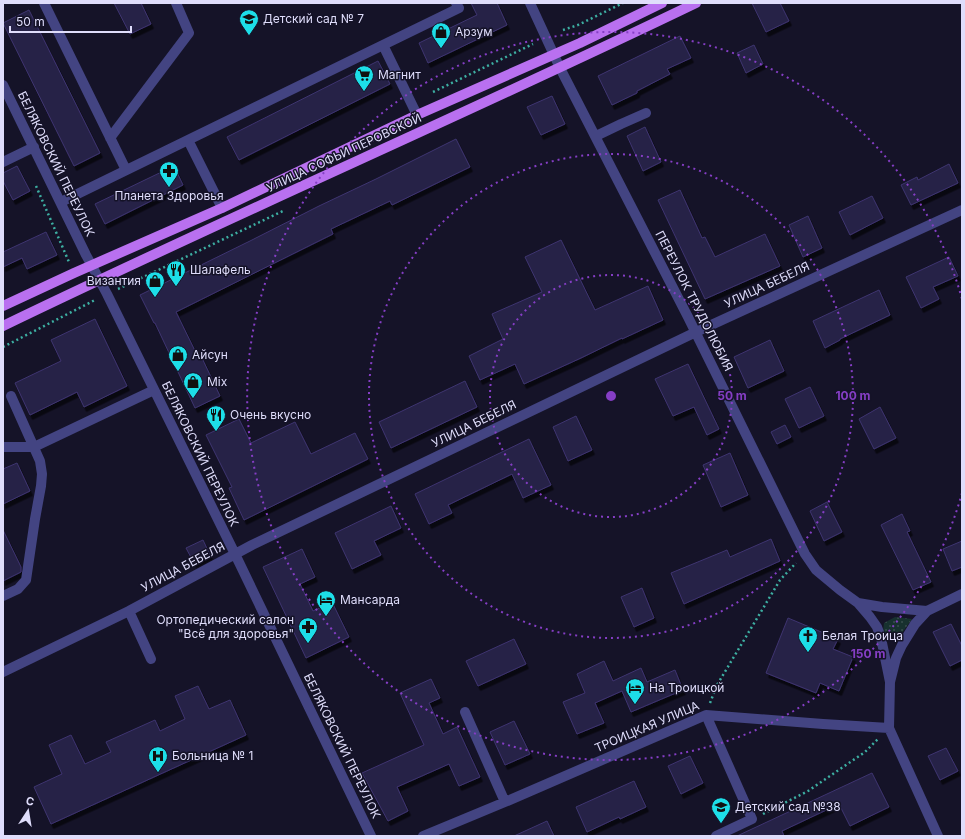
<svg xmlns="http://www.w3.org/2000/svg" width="965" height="839" font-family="Inter,sans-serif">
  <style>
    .green { fill: url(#green-dots) }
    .building { fill: #272147; stroke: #3e3570; filter: url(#shadow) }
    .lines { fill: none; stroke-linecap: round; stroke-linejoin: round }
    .path { stroke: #3dafa2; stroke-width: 2.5; stroke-dasharray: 2 3; stroke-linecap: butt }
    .minor { stroke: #434482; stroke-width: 10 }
    .major { stroke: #b970f0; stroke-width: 10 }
    .ring { fill: none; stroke: #853ec5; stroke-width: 2; stroke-dasharray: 2 4 }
    .labels { text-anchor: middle; stroke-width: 3; stroke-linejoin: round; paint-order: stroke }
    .poi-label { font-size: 12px; fill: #dfddfb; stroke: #151328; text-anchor: start }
    .street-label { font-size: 12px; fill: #dfddfb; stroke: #151328 }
    .centre { fill: #853ec5; stroke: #151328; stroke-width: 2 }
    .ring-label { font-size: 12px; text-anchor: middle; font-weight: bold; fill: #853ec5; stroke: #151328; stroke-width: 3; stroke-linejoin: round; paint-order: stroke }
  </style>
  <defs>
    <pattern id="green-dots" width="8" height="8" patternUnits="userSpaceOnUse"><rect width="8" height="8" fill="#17312f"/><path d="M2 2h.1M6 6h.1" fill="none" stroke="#384e4e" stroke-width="1.8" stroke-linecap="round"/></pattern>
    <filter id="shadow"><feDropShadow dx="2.5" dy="4.5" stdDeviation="0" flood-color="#0009"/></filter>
  </defs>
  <rect width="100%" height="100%" fill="#151328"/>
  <!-- green -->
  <path class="green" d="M 895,617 L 912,619 L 902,633 L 886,638 L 883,632 L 884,623 Z"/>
  <!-- building -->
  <path class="building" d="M 114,3 L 141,3 L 151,24 L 130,34 Z
    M 471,3 L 497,3 L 507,25 L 428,63 L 419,43 L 477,15 Z
    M 752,3 L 780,3 L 789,21 L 766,32 Z
    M 29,10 L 100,153 L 74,166 L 3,23 Z
    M 680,36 L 691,58 L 667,69 L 670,74 L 637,91 L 637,93 L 612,105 L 598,76 Z
    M 754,45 L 763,64 L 746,73 L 737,53 Z
    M 378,61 L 390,84 L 239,160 L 227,137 Z
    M 552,96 L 565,124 L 541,135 L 527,107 Z
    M 645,127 L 661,162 L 643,171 L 627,136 Z
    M 456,139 L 470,167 L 392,205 L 390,201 L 331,229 L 333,234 L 176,312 L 198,357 L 201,356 L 220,396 L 195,408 L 155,323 L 154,323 L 140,295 L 250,241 L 319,206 L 376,179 Z
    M 949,164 L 958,183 L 911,205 L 901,185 L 917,177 L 918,180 Z
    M 17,166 L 30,191 L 13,200 L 3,181 L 3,173 Z
    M 174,166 L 183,185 L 105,224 L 95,204 Z
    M 680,190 L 702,238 L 705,237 L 715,257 L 765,234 L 780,266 L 705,299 L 658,200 Z
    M 872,196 L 883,218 L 850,235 L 839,212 Z
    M 808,216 L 822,248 L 803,257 L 789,225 Z
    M 46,232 L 57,255 L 27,269 L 22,258 L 3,267 L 3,252 Z
    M 561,240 L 595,310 L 648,286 L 663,320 L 622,339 L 622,338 L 581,358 L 524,384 L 515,364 L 480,380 L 469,356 L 503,339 L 492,314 L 542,292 L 525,257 Z
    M 949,257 L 958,276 L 933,287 L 939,299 L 921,308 L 906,277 Z
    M 879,290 L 890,315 L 840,339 L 840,340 L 825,348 L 813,321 Z
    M 95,319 L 127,386 L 84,407 L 77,392 L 30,415 L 15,383 L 61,361 L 51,340 Z
    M 770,340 L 784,371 L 748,388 L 734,357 Z
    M 688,364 L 719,429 L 707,435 L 694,407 L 673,416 L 655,379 Z
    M 465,381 L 477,407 L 391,448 L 379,422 Z
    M 810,387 L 824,416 L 799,428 L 785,399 Z
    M 880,407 L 896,438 L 874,449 L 859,419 Z
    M 576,416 L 592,450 L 568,461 L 553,427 Z
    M 239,419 L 251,443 L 295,422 L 311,454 L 355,433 L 368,459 L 244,520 L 229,488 L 232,487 L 206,435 Z
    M 785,425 L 791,437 L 777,444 L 771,432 Z
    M 529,439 L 551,485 L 523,498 L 512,474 L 448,505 L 452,513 L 429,524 L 415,494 Z
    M 730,453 L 748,495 L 721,507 L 703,465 Z
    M 17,463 L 30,491 L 3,504 L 3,469 Z
    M 827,502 L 842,532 L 824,541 L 810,511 Z
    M 391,506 L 401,528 L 374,541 L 381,555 L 352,569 L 335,533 Z
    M 902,514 L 910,531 L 907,532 L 931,582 L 913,590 L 881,525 Z
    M 3,530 L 21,567 L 21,572 L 3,581 Z
    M 771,539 L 780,561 L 684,604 L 671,573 L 727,550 L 730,557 Z
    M 203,540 L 210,555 L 194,563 L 186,548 Z
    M 962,541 L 962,567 L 952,571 L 943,549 Z
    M 302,549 L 315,577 L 300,584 L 313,611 L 332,602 L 349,637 L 306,658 L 263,567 Z
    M 642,588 L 654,618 L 634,627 L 621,597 Z
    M 788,618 L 838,639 L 833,649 L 853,657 L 839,691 L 820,683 L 816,693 L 766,673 Z
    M 951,624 L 962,646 L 962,660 L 950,666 L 933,632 Z
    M 514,639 L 526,664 L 478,686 L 466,661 Z
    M 604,661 L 613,681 L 641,668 L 647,682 L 675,670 L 683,690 L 631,712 L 622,691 L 595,703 L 604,723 L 577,734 L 563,702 L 585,693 L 577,674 Z
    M 431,679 L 440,698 L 429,703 L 443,734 L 457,727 L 480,777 L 459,786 L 449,764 L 397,787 L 408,811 L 388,821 L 362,773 L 424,745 L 400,693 Z
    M 198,686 L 209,709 L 230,700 L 246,735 L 51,824 L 34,787 L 62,774 L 49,745 L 71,735 L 85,764 L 111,752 L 106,742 L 155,720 L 160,731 L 185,719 L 175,696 Z
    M 514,721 L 530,754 L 505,765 L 490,732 Z
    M 946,748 L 958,771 L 940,780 L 928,756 Z
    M 690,756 L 703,783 L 681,794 L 668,766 Z
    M 872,773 L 889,807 L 850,826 L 839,804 L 782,831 L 784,836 L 737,836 Z
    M 634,781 L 646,807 L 620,819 L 619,817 L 587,832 L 576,807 Z
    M 547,821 L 554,836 L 514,836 Z"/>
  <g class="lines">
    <!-- path -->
    <path class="path" d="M 563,30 L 578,25 L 623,3
      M 433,92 L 533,44
      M 36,186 L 69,262
      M 118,289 L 283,211
      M 3,347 L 95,300
      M 710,703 L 717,685 L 780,580 L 796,563
      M 763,814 L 808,791 L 865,752 L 878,739"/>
    <!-- minor -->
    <path class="minor" d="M 44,3 L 126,170
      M 530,3 L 560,68 L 688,317 L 805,554 L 816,570 L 840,590 L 858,603 L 870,617 L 877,627 L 881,638 L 890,682
      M 383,45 L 417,115
      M 3,85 L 86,255 L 107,294 L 235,554 L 371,836
      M 596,136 L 621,124 L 646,113
      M 110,138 L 189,33 L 176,3
      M 3,162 L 34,147
      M 61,202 L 188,140
      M 222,208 L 188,140 L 459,8 L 456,3
      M 3,447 L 34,447 L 154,390
      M 3,596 L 18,589 L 26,580 L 35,519 L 41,486 L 42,474 L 40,461 L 11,396
      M 858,603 L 882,607 L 927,611
      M 129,611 L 151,659
      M 3,672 L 129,611 L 252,545 L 696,332 L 962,210
      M 465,712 L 505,802
      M 706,715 L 752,819 L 716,836
      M 423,836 L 505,802 L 706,715 L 823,724 L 889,728
      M 938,836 L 889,728 L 890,682 L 896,658 L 902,645 L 915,624 L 927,611 L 962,594"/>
    <!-- major -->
    <path class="major" d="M 3,306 L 74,273 L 222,208 L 417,115 L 580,43 L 662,3
      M 3,326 C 232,215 466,114 696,3"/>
  </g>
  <!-- distance rings -->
  <g class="ring">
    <circle cx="611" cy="396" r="121"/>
    <circle cx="611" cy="396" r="242"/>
    <path d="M962 493A364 364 0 1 1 962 299"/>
  </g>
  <!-- icons -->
  <defs>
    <g id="school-pin" transform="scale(1)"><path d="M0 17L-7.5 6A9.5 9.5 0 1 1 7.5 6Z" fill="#1ddee8" stroke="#151328"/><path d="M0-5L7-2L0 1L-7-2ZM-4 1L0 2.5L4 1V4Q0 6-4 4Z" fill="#111"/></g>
    <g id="shop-pin" transform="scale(1)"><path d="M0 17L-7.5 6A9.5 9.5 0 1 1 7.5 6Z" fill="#1ddee8" stroke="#151328"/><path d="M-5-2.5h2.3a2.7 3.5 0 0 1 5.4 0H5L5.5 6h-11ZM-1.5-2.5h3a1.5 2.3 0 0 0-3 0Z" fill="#111"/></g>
    <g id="supermarket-pin" transform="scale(1)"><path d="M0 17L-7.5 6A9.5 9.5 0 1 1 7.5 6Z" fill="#1ddee8" stroke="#151328"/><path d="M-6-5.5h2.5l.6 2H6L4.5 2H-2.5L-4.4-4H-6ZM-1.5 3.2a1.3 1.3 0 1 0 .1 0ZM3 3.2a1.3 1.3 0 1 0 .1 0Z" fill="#111"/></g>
    <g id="pharmacy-pin" transform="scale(1)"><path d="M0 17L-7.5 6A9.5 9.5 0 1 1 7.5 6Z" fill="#1ddee8" stroke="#151328"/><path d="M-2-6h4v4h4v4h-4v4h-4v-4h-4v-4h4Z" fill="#111"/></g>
    <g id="restaurant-pin" transform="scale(1)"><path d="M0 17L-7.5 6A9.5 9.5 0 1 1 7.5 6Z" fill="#1ddee8" stroke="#151328"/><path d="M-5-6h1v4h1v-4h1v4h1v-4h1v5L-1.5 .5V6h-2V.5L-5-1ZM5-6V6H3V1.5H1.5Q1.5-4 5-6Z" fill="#111"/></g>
    <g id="hotel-pin" transform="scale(1)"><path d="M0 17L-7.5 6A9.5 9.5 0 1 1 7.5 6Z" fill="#1ddee8" stroke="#151328"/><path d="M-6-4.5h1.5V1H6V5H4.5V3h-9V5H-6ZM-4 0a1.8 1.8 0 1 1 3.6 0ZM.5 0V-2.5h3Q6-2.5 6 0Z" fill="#111"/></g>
    <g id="church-pin" transform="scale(1)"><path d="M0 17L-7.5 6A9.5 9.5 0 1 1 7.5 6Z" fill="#1ddee8" stroke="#151328"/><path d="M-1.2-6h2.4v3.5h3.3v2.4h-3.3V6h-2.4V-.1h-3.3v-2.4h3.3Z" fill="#111"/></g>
    <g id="hospital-pin" transform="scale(1)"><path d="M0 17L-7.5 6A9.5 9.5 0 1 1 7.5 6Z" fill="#1ddee8" stroke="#151328"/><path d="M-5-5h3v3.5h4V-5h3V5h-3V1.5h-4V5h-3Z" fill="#111"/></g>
  </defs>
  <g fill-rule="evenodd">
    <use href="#school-pin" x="249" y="19"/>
    <use href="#shop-pin" x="441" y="32"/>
    <use href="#supermarket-pin" x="364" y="75"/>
    <use href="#pharmacy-pin" x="169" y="171"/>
    <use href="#restaurant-pin" x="176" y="270"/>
    <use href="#shop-pin" x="155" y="281"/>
    <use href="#shop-pin" x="178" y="355"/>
    <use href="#shop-pin" x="193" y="382"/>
    <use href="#restaurant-pin" x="216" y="415"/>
    <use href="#hotel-pin" x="326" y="600"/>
    <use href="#pharmacy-pin" x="308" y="627"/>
    <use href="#church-pin" x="808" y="636"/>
    <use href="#hotel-pin" x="635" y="688"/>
    <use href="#hospital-pin" x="158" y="756"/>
    <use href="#school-pin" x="721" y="807"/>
  </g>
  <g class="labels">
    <!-- poi labels -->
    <g class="poi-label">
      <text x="263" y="23">Детский сад № 7</text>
      <text x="455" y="36">Арзум</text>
      <text x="378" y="79">Магнит</text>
      <text x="169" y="200" text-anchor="middle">Планета Здоровья</text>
      <text x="190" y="274">Шалафель</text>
      <text x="141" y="285" text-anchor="end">Византия</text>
      <text x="192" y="359">Айсун</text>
      <text x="207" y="386">Mix</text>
      <text x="230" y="419">Очень вкусно</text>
      <text x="340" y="604">Мансарда</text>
      <text x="294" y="624" text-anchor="end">Ортопедический салон<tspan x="294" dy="14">"Всё для здоровья"</tspan></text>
      <text x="822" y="640">Белая Троица</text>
      <text x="649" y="692">На Троицкой</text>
      <text x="172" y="760">Больница № 1</text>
      <text x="735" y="811">Детский сад №38</text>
    </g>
    <!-- street labels -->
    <g class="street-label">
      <text transform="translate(344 153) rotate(-25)" y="4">УЛИЦА СОФЬИ ПЕРОВСКОЙ</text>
      <text transform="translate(56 164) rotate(64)" y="4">БЕЛЯКОВСКИЙ ПЕРЕУЛОК</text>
      <text transform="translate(767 285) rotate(-25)" y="4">УЛИЦА БЕБЕЛЯ</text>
      <text transform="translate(694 301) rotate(63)" y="4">ПЕРЕУЛОК ТРУДОЛЮБИЯ</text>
      <text transform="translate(474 424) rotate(-26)" y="4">УЛИЦА БЕБЕЛЯ</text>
      <text transform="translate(200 454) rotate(64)" y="4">БЕЛЯКОВСКИЙ ПЕРЕУЛОК</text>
      <text transform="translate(183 567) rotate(-28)" y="4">УЛИЦА БЕБЕЛЯ</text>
      <text transform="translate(647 727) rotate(-23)" y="4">ТРОИЦКАЯ УЛИЦА</text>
      <text transform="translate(342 746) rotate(64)" y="4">БЕЛЯКОВСКИЙ ПЕРЕУЛОК</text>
    </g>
  </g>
  <circle cx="611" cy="396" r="6" class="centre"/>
  <g class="ring-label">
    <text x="732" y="400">50 m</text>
    <text x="853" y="400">100 m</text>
    <text x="868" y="658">150 m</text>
  </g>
  <!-- border -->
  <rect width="965" height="839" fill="none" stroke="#dfddfb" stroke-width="8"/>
  <!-- north arrow -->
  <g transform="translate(28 811) rotate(12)" stroke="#151328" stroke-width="3" paint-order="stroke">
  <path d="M0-3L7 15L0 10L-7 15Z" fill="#dfddfb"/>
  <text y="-6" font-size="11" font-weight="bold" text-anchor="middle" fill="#dfddfb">С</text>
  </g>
  <!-- scale -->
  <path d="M10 26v6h121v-6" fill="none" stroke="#dfddfb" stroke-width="2"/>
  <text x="16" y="26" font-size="12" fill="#dfddfb" stroke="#151328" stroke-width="3" paint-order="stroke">50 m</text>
</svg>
